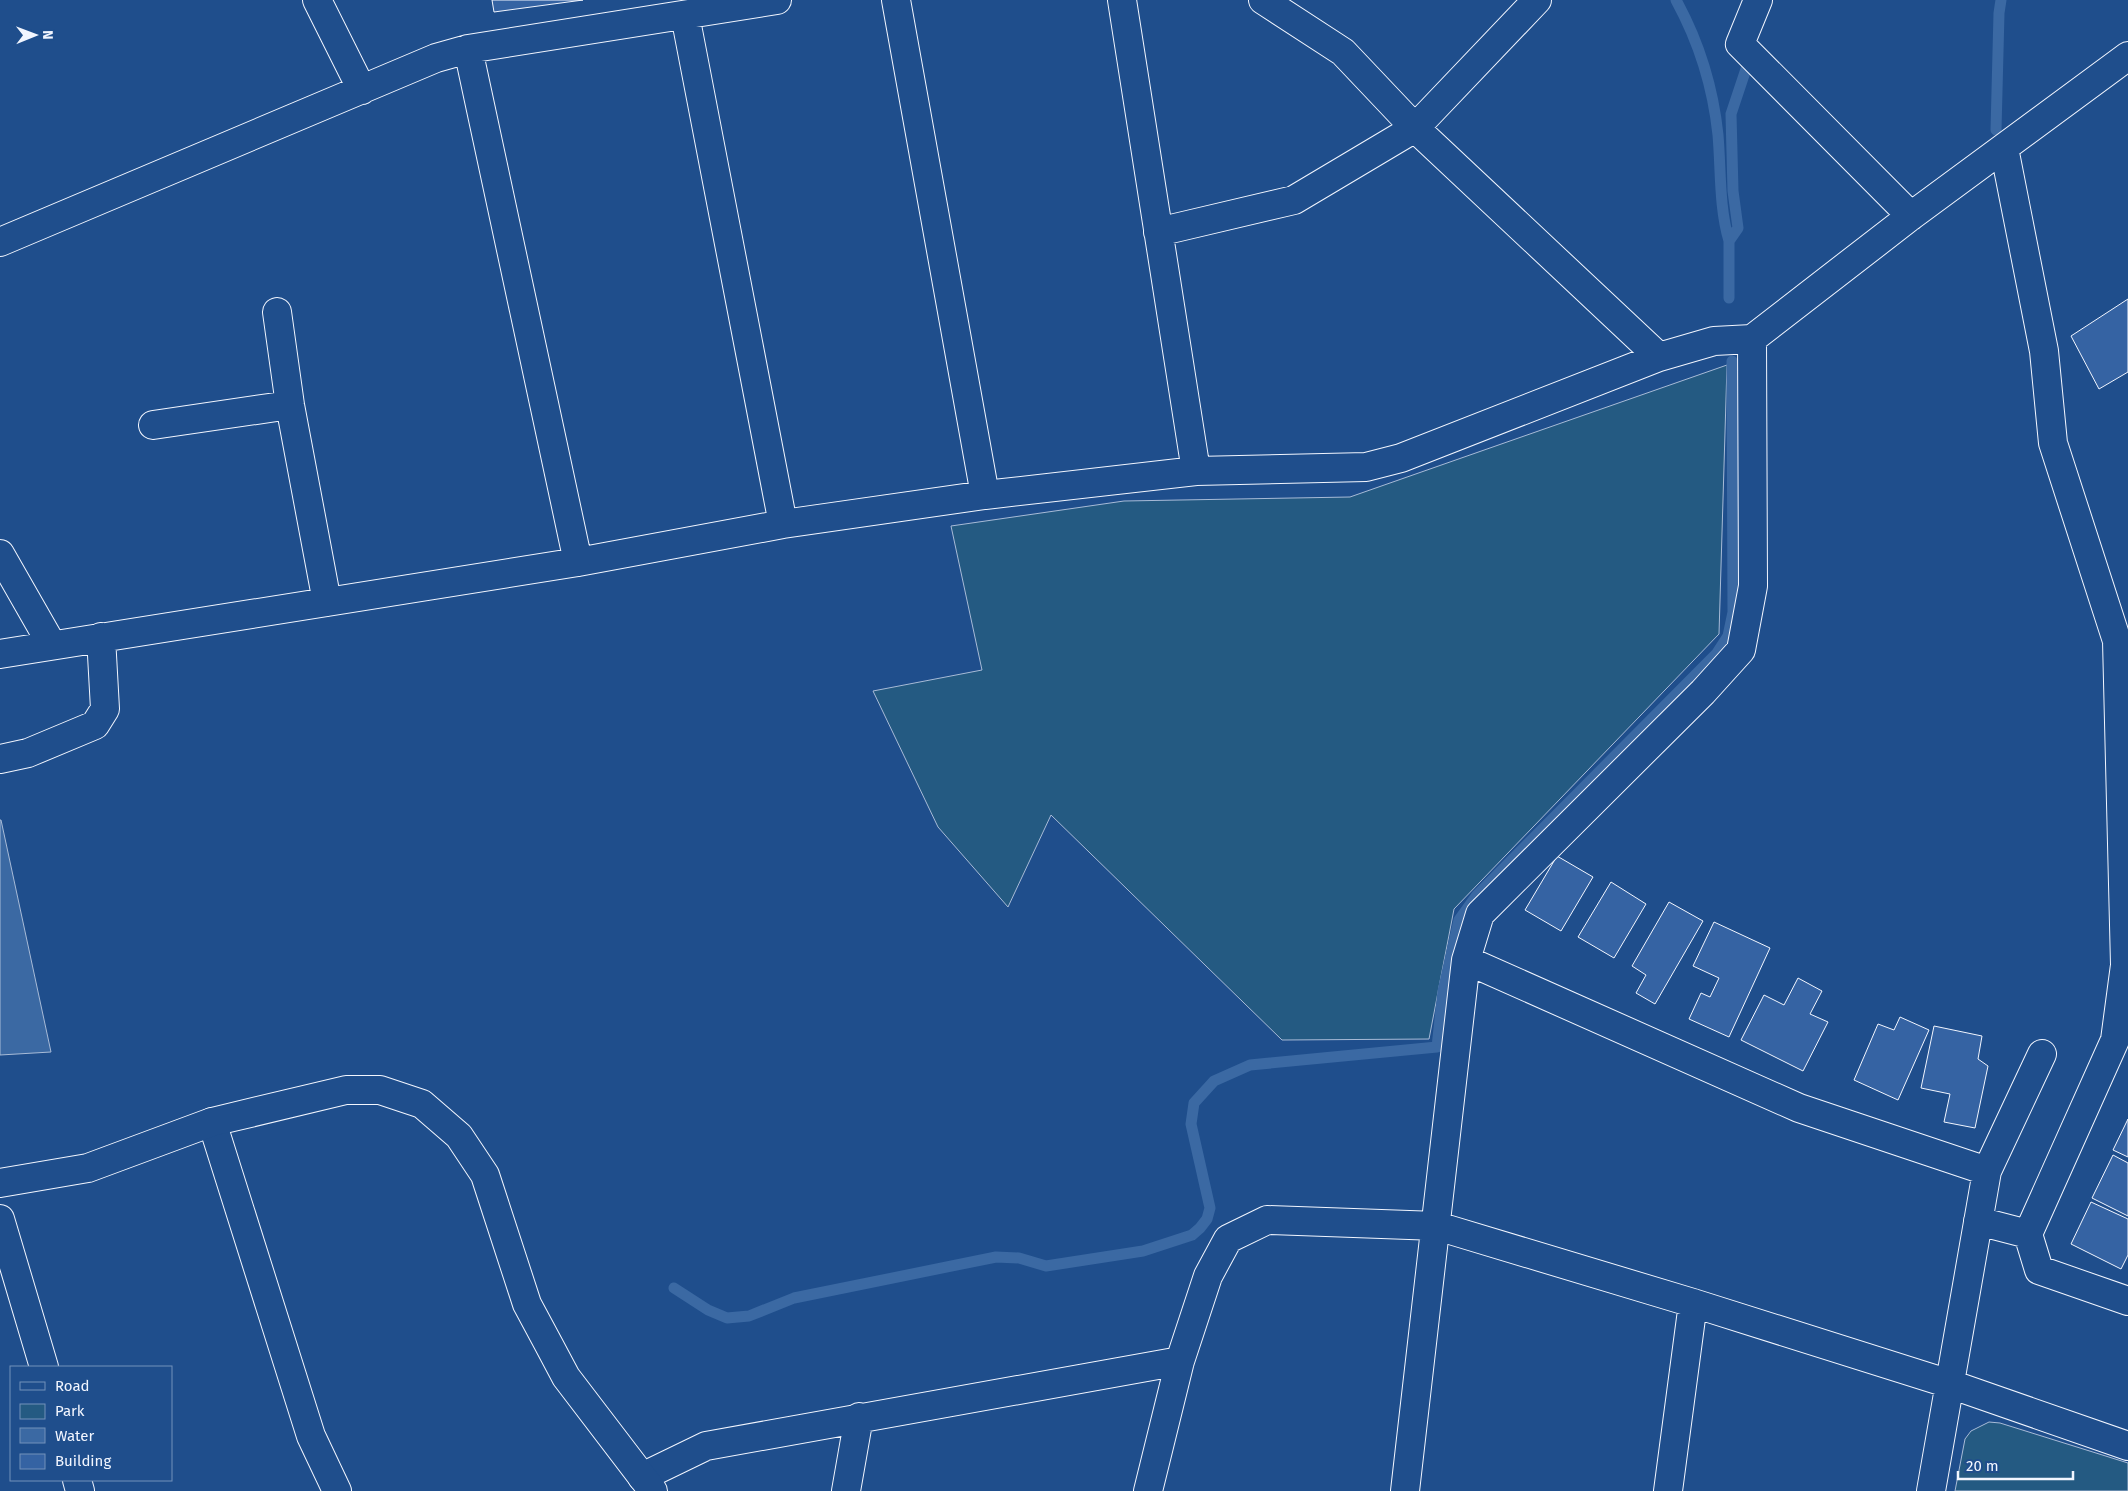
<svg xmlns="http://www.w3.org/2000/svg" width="2128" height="1491" font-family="'Fira Sans',sans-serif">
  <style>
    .green { fill: #245a82; stroke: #a8bbd7 }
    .water { fill: #3b69a3; stroke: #a8bbd7 }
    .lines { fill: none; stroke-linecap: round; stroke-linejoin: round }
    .stream { stroke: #3b69a3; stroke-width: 11 }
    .building { fill: #3563a3; stroke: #f2f6ff }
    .street-casing { stroke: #f2f6ff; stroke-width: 30 }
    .secondary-casing { stroke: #f2f6ff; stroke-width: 30 }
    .street { stroke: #1f4e8c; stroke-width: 28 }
    .secondary { stroke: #1f4e8c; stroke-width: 28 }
  </style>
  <rect width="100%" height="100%" fill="#1f4e8c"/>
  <!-- green -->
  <path class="green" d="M 1727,365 L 1719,634 L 1454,909 L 1429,1039 L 1282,1040 L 1051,815 L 1008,907 L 938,827 L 873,691 L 982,670 L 951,526 L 1124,501 L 1350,497 Z
    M 1989,1422 L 2000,1423 L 2128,1463 L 2128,1491 L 1955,1491 L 1965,1439 L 1971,1431 Z"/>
  <!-- water -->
  <path class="water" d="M 0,820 L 1,820 L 51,1052 L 0,1055 Z"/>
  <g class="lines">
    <!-- stream -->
    <path class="stream" d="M 1676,0 C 1699,42 1713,87 1718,135 C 1721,170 1719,207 1729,241
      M 1996,130 L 1999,13 L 2001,0
      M 1729,298 L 1729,241 L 1738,228 L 1733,191 L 1731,114 L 1748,63
      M 674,1288 L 708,1310 L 727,1318 L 749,1316 L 794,1298 L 996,1257 L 1019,1258 L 1046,1266 L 1143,1251 L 1192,1235 L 1200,1228 L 1207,1219 L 1210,1208 L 1191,1124 L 1194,1103 L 1214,1081 L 1250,1065 L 1437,1047 L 1443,991 L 1459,920 L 1477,895 L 1717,653 L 1728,636 L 1733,612 L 1732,361"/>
  </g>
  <!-- building -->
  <path class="building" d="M 492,0 L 583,0 L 494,12 Z
    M 2128,299 L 2128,372 L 2099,389 L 2071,336 Z
    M 1557,856 L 1593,877 L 1561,931 L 1525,910 Z
    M 1611,882 L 1646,904 L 1614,958 L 1578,937 Z
    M 1669,902 L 1703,921 L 1655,1004 L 1636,993 L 1646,975 L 1632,966 Z
    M 1714,922 L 1770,948 L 1729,1037 L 1689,1019 L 1701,993 L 1710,997 L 1719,978 L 1693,966 Z
    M 1798,978 L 1822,991 L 1810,1014 L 1828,1022 L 1803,1071 L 1741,1040 L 1764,995 L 1784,1005 Z
    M 1900,1017 L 1929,1030 L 1898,1100 L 1854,1080 L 1878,1024 L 1894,1030 Z
    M 1934,1026 L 1982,1036 L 1978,1059 L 1988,1066 L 1975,1128 L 1944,1122 L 1950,1094 L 1921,1088 Z
    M 2128,1119 L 2128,1157 L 2113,1150 Z
    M 2113,1155 L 2128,1163 L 2128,1216 L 2092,1198 Z
    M 2091,1202 L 2128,1219 L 2128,1255 L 2121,1269 L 2071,1244 Z"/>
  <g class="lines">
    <!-- street casing -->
    <g class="street-casing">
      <path id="street" d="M 317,0 L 362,90
        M 896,0 L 985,495
        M 1122,0 L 1196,471
        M 1263,0 L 1343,52 L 1415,128 L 1659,357
        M 1758,0 L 1740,44 L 1911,216
        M 685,15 L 783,524
        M 468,49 L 578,562
        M 2004,148 L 2044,351 L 2053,443 L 2117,641 L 2125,965 L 2115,1040 L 2028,1234 L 2039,1270 L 2128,1301
        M 1158,232 L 1294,200 L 1415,128 L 1537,0
        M 0,242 L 436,58 L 468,49 L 777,0
        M 277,312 L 290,405 L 327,602
        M 153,425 L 290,405
        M 0,554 L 52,645
        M 0,654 L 578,562 L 783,524 L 985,495 L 1196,471 L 1366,467 L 1401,458 L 1659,357 L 1714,341 L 1752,339 L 1911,216 L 2128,56
        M 0,759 L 28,753 L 95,725 L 105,709 L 101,637
        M 1466,960 L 1799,1108 L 1987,1171
        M 212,1122 L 311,1436 L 337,1491
        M 0,1219 L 44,1367
        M 1978,1221 L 2028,1234
        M 642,1477 L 706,1446 L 1180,1361
        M 77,1480 L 80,1491
        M 846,1491 L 859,1417
        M 1148,1491 L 1180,1361 L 1208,1276 L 1228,1239 L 1267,1220 L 1437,1226 L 1693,1303 L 1950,1384 L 2128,1446
        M 1405,1491 L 1466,960 L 1480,914 L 1703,692 L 1741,650 L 1753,586 L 1752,339
        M 1668,1491 L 1693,1303
        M 1931,1491 L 1987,1171 L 2042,1054"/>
    </g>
    <!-- secondary casing -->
    <g class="secondary-casing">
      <path id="secondary" d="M 0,1183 L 88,1168 L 212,1122 L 346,1090 L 380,1090 L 422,1104 L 459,1136 L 485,1175 L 527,1304 L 549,1345 L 566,1377 L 653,1491"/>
    </g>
    <!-- street -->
    <use href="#street" class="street"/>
    <!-- secondary -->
    <use href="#secondary" class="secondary"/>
  </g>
  <!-- legend -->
  <rect x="10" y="1366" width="162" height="115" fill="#1f4e8c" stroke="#7391ba"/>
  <rect x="20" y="1382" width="25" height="8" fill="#1f4e8c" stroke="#7391ba"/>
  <text x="55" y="1391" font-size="15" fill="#f2f6ff">Road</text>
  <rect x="20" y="1404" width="25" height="15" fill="#245a82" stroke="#7391ba"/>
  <text x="55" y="1416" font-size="15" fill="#f2f6ff">Park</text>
  <rect x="20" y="1428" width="25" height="15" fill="#3b69a3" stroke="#7391ba"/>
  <text x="55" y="1441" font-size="15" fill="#f2f6ff">Water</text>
  <rect x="20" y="1454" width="25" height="15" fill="#3563a3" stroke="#7391ba"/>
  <text x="55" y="1466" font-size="15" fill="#f2f6ff">Building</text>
  <!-- north arrow -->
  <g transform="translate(35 35) rotate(89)" stroke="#1f4e8c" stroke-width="4" paint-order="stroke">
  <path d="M0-4L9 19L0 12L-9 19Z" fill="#f2f6ff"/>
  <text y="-8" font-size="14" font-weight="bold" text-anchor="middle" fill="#f2f6ff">N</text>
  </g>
  <!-- scale -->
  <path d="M1958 1471v8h115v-8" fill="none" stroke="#f2f6ff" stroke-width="2.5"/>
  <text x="1966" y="1471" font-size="15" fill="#f2f6ff" stroke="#1f4e8c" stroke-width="4" paint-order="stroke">20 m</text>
</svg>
